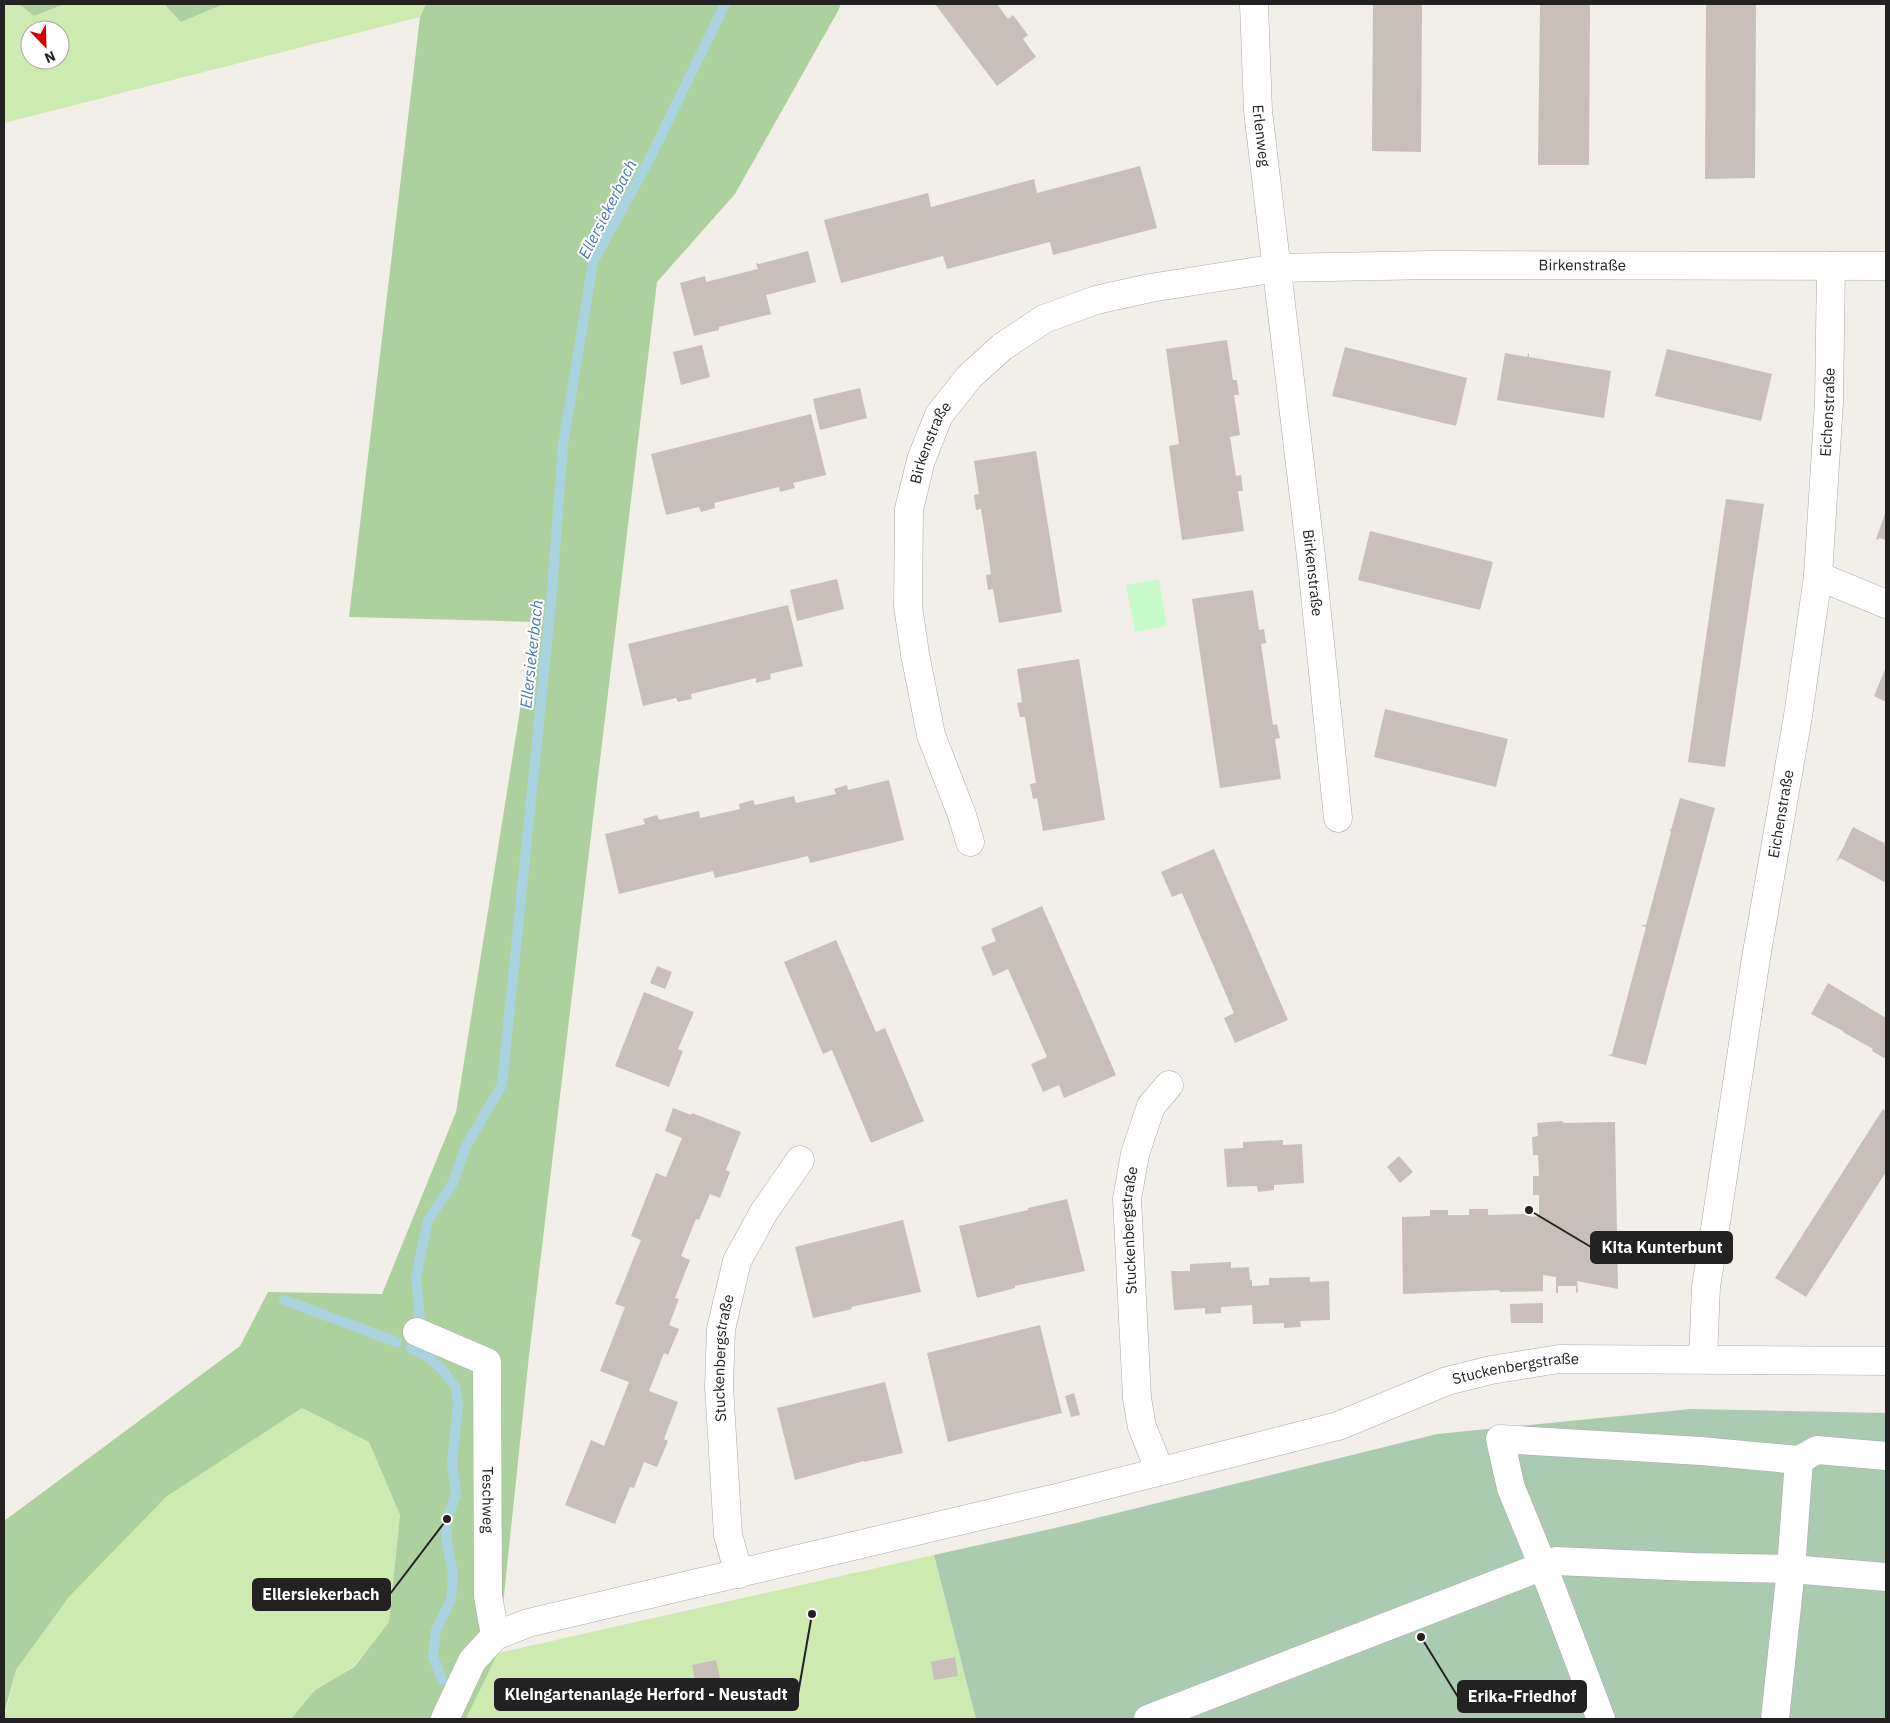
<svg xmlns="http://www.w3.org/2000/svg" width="1890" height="1723" font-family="'IBM Plex Sans',sans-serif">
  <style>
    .grass { fill: #cdebb0; fill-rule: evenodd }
    .forest { fill: #add19e }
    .cemetery { fill: #aacbaf }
    .park { fill: #c8facc }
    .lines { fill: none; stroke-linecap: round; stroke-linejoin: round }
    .stream { stroke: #aad3df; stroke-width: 10 }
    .building { fill: #c7bfb8 }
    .minor-casing { stroke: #a9a9a9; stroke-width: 29 }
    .minor { stroke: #fff; stroke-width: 28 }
    .labels { text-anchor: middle; stroke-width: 4; stroke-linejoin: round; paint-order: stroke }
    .street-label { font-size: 15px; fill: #222; stroke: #fff }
    .water-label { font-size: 16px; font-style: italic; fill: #4a7aab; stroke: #fff }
    .leader { fill: none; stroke: #222; stroke-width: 2 }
    .callout-dot { fill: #222; stroke: #fff; stroke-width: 2 }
    .callout { fill: #222; stroke: #222; stroke-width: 2 }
    .callout-label { font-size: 16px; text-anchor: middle; font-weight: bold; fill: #fff }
  </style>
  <rect width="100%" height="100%" fill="#f2efe9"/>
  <!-- grass -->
  <path class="grass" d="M 4,4 L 19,4 L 34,16 L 65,4 L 164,4 L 181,22 L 224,4 L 426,4 L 420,17 L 4,123 ZM 30,30 L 60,30 L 60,60 L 30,60 Z
    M 302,1408 L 369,1442 L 400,1515 L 389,1622 L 353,1667 L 315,1690 L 291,1719 L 4,1719 L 16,1670 L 69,1597 L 166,1497 Z
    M 934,1555 L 976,1719 L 466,1719 L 498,1653 Z"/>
  <!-- forest -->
  <path class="forest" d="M 19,4 L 65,4 L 34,16 Z
    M 164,4 L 224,4 L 181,22 Z
    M 426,4 L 841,4 L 838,11 L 735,194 L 657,282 L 529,1356 L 498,1653 L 466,1719 L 291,1719 L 315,1690 L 354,1667 L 389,1622 L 400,1515 L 369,1442 L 302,1408 L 166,1497 L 69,1597 L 16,1670 L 4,1714 L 4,1521 L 240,1346 L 268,1292 L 382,1294 L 456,1112 L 534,622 L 349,617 L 420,17 Z"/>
  <!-- cemetery -->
  <path class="cemetery" d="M 1691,1409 L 1886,1413 L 1886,1719 L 976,1719 L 934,1555 L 1068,1525 L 1437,1434 Z"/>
  <!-- park -->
  <path class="park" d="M 1159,579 L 1167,626 L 1135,632 L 1126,585 Z"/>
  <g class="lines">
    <!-- stream -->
    <path class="stream" d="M 284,1300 L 397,1342
      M 420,1319 L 416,1276 L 428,1220 L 452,1185 L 466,1146 L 502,1085 L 551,603 L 563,445 L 593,262 L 650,158 L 725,4
      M 411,1348 L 428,1357
      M 424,1348 L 428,1357 L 440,1367 L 455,1386 L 458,1402 L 452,1463 L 456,1494 L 447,1519 L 447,1543 L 453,1573 L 451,1600 L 436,1630 L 433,1656 L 442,1680"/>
  </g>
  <!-- building -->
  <path class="building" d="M 935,4 L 997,4 L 1008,19 L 1013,15 L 1028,35 L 1023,39 L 1036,57 L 997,86 Z
    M 1373,4 L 1422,4 L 1421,152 L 1372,151 Z
    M 1540,4 L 1590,4 L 1589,165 L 1538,165 Z
    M 1706,4 L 1756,4 L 1755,178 L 1705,179 Z
    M 1140,166 L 1157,228 L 1053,255 L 1050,242 L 947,269 L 943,256 L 841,283 L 824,220 L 928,193 L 931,207 L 1034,179 L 1037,193 Z
    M 808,251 L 816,282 L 766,295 L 771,314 L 719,327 L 719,330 L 694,336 L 680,283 L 705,276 L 706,282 L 758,269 L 756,263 L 759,264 Z
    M 1227,340 L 1233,380 L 1237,380 L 1239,395 L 1234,395 L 1240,435 L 1230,437 L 1236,476 L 1241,475 L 1243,491 L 1238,491 L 1244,531 L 1182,540 L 1169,446 L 1179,444 L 1166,349 Z
    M 702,345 L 710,377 L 681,385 L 673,352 Z
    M 1345,347 L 1467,378 L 1456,426 L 1332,396 Z
    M 1667,349 L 1772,374 L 1761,421 L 1655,396 Z
    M 1529,352 L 1529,357 L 1587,367 L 1587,365 L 1588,367 L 1611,371 L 1604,418 L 1497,400 L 1505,353 L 1527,357 Z
    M 860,388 L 867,418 L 820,430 L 813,399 Z
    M 811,414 L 826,475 L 793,483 L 795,488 L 780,492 L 779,487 L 714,503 L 715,508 L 701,512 L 699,507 L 666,515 L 651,454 Z
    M 1036,451 L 1062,612 L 999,623 L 993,589 L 988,590 L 986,575 L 991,574 L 981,509 L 976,510 L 974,495 L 979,494 L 974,461 Z
    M 1726,499 L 1764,504 L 1725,767 L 1688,762 Z
    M 1886,511 L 1886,540 L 1879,538 L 1878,540 L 1876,539 Z
    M 1370,531 L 1493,562 L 1480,610 L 1358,580 Z
    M 837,579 L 844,609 L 797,621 L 790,590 Z
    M 1253,590 L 1259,630 L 1264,629 L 1266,643 L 1261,644 L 1273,725 L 1277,724 L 1280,738 L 1275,739 L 1281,779 L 1220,788 L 1192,599 Z
    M 788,605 L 803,666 L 770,674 L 771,679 L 756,683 L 756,678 L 691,694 L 692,699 L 678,702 L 676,698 L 643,706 L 628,644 Z
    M 1079,659 L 1105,820 L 1043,831 L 1037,798 L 1033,799 L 1030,784 L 1036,783 L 1025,717 L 1020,717 L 1017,703 L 1022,702 L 1017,669 Z
    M 1886,667 L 1886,702 L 1874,696 Z
    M 1385,709 L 1508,739 L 1496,787 L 1374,757 Z
    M 889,780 L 904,840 L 810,863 L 808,856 L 715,878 L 713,871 L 619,894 L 605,834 L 645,824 L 643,819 L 657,815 L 659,820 L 699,811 L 700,818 L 740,809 L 739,804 L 753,800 L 755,805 L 794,796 L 796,803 L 836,794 L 834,789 L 847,785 L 848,790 Z
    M 1680,798 L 1715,808 L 1646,1065 L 1607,1055 L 1612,1054 L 1646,927 L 1641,925 L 1646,925 L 1671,832 L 1669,829 L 1671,830 Z
    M 1853,827 L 1884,843 L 1886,841 L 1884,845 L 1886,846 L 1886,883 L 1840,858 L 1836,862 Z
    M 1214,849 L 1288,1020 L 1235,1043 L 1224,1018 L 1234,1013 L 1182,893 L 1172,897 L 1161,872 Z
    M 1042,906 L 1116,1075 L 1064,1098 L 1059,1085 L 1043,1092 L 1031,1064 L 1047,1057 L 1008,969 L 993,976 L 981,947 L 996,941 L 991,929 Z
    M 836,940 L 876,1032 L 885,1028 L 924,1121 L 871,1143 L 832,1050 L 823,1054 L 784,962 Z
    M 657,966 L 672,972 L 665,989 L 650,983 Z
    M 1828,983 L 1886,1018 L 1886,1059 L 1872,1051 L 1873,1049 L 1843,1032 L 1843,1031 L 1811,1014 Z
    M 644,992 L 694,1012 L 678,1049 L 683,1051 L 669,1087 L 615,1066 Z
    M 673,1108 L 691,1115 L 692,1113 L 741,1132 L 726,1170 L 730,1172 L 720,1198 L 710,1194 L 699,1220 L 696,1219 L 681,1256 L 690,1260 L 675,1298 L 679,1299 L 669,1325 L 679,1329 L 668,1355 L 664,1353 L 649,1391 L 678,1402 L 664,1439 L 668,1441 L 657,1467 L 644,1462 L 634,1488 L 630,1487 L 615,1524 L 565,1505 L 591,1440 L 604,1446 L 629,1382 L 600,1371 L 625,1307 L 615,1304 L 641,1240 L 631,1236 L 656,1173 L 666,1177 L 682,1138 L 665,1131 Z
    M 1883,1109 L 1886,1111 L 1886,1172 L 1806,1297 L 1775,1278 Z
    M 1562,1121 L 1564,1123 L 1615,1122 L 1618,1289 L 1577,1281 L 1578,1292 L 1576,1293 L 1576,1286 L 1558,1286 L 1558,1293 L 1556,1293 L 1556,1277 L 1543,1275 L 1543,1291 L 1500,1292 L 1499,1290 L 1403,1294 L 1402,1217 L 1430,1216 L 1430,1210 L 1448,1210 L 1448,1215 L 1469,1215 L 1469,1209 L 1488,1209 L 1488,1215 L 1531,1214 L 1531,1217 L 1539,1216 L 1539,1195 L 1533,1195 L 1533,1176 L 1539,1176 L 1538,1155 L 1533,1155 L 1532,1137 L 1538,1136 L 1537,1123 Z
    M 1283,1140 L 1283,1145 L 1302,1144 L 1304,1183 L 1274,1185 L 1274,1190 L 1258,1192 L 1257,1186 L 1227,1187 L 1224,1149 L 1243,1148 L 1243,1142 Z
    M 1399,1156 L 1413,1172 L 1400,1183 L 1387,1167 Z
    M 1067,1199 L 1085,1271 L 1015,1286 L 1015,1288 L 977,1298 L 959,1226 L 1028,1210 L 1028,1208 Z
    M 903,1220 L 921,1292 L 851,1307 L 852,1309 L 813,1318 L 795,1247 Z
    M 1231,1262 L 1231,1268 L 1249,1267 L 1250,1280 L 1252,1280 L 1252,1286 L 1269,1285 L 1269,1278 L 1310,1277 L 1310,1282 L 1329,1281 L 1330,1320 L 1300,1321 L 1301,1327 L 1284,1328 L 1284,1323 L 1253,1324 L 1252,1305 L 1221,1307 L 1221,1313 L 1205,1314 L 1205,1308 L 1174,1310 L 1171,1271 L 1190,1271 L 1190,1264 Z
    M 1543,1303 L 1543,1323 L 1511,1323 L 1510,1304 Z
    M 1040,1325 L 1062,1413 L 948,1442 L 927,1353 Z
    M 885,1382 L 903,1453 L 864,1462 L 864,1461 L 795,1480 L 777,1408 Z
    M 1074,1393 L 1080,1415 L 1071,1417 L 1065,1396 Z
    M 955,1657 L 958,1676 L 934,1680 L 931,1662 Z
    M 716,1660 L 721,1682 L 697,1688 L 692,1665 Z"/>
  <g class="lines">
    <!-- minor casing -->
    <g class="minor-casing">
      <g id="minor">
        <path id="s1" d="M 1254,4 L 1258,111 L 1312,565 L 1338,818"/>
        <path d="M 1818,576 L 1886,604"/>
        <path id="s2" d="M 970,842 L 962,815 L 931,735 L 915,654 L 908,606 L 909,509 L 921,460 L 939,415 L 969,377 L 1002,347 L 1044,319 L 1096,300 L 1150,288 L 1278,268 L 1433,265 L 1886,266"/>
        <path id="s3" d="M 417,1332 L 487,1362 L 488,1596 L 495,1636"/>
        <path id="s4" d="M 1703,1359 L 1706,1287 L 1710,1262 L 1756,958 L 1798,716 L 1818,576 L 1829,402 L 1831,266"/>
        <path id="s5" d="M 1160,1471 L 1142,1427 L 1137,1398 L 1127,1199 L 1135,1154 L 1151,1106 L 1169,1085"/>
        <path id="s6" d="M 739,1574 L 728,1535 L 719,1386 L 721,1329 L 737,1261 L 764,1212 L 800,1160"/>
        <path id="s7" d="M 445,1719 L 472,1661 L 495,1636 L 528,1623 L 1056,1498 L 1338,1426 L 1447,1381 L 1491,1370 L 1559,1359 L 1886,1361"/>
        <path d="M 1148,1719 L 1556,1561 L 1692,1567 L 1791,1569 L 1886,1577"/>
        <path d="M 1601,1719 L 1543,1566 L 1511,1488 L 1500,1439 L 1701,1451 L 1799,1460 L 1817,1450 L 1886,1456"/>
        <path d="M 1775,1719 L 1791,1569 L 1799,1460"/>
      </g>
    </g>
    <!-- minor -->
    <use href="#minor" class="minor"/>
  </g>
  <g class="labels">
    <!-- street labels -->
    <g class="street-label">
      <text dy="5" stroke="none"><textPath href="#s1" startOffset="132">Erlenweg</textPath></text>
      <text dy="5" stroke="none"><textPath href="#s2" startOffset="1129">Birkenstraße</textPath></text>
      <text dy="5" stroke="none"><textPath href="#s4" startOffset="956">Eichenstraße</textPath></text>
      <text dy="5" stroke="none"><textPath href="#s2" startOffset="412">Birkenstraße</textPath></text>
      <text dy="5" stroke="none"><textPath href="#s1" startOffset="572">Birkenstraße</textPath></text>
      <text dy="5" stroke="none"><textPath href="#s4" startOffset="551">Eichenstraße</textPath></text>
      <text dy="5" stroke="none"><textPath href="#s5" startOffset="245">Stuckenbergstraße</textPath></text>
      <text dy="5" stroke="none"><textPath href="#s6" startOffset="218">Stuckenbergstraße</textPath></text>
      <text dy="5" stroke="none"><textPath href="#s7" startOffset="1155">Stuckenbergstraße</textPath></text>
      <text dy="5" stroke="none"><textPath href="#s3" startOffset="214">Teschweg</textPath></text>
    </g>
    <!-- water labels -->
    <g class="water-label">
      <text transform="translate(607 209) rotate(-63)" y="6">Ellersiekerbach</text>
      <text transform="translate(531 654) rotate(-84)" y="6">Ellersiekerbach</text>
    </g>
  </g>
  <!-- callouts -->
  <path class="leader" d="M1529 1210L1591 1247M447 1519L390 1594M812 1614L798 1694M1421 1637L1458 1697"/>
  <g class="callout-dot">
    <circle cx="1529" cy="1210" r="5"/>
    <circle cx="447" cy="1519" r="5"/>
    <circle cx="812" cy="1614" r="5"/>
    <circle cx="1421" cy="1637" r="5"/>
  </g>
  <g class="callout">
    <rect x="1591" y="1232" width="141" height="31" rx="5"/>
    <rect x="253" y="1579" width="137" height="31" rx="5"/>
    <rect x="495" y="1679" width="303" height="31" rx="5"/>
    <rect x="1458" y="1681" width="128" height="31" rx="5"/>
  </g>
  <g class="callout-label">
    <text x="1662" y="1253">Kita Kunterbunt</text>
    <text x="321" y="1600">Ellersiekerbach</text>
    <text x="646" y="1700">Kleingartenanlage Herford - Neustadt</text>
    <text x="1522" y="1702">Erika-Friedhof</text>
  </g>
  <!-- border -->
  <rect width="1890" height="1723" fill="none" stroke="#222222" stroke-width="10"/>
  <!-- north arrow -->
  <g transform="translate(45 45) rotate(157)"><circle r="24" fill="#ffffff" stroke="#a7a7a7"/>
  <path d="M0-4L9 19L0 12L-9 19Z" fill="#d40000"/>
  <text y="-8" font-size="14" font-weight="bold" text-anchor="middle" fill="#222222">N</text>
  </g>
</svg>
